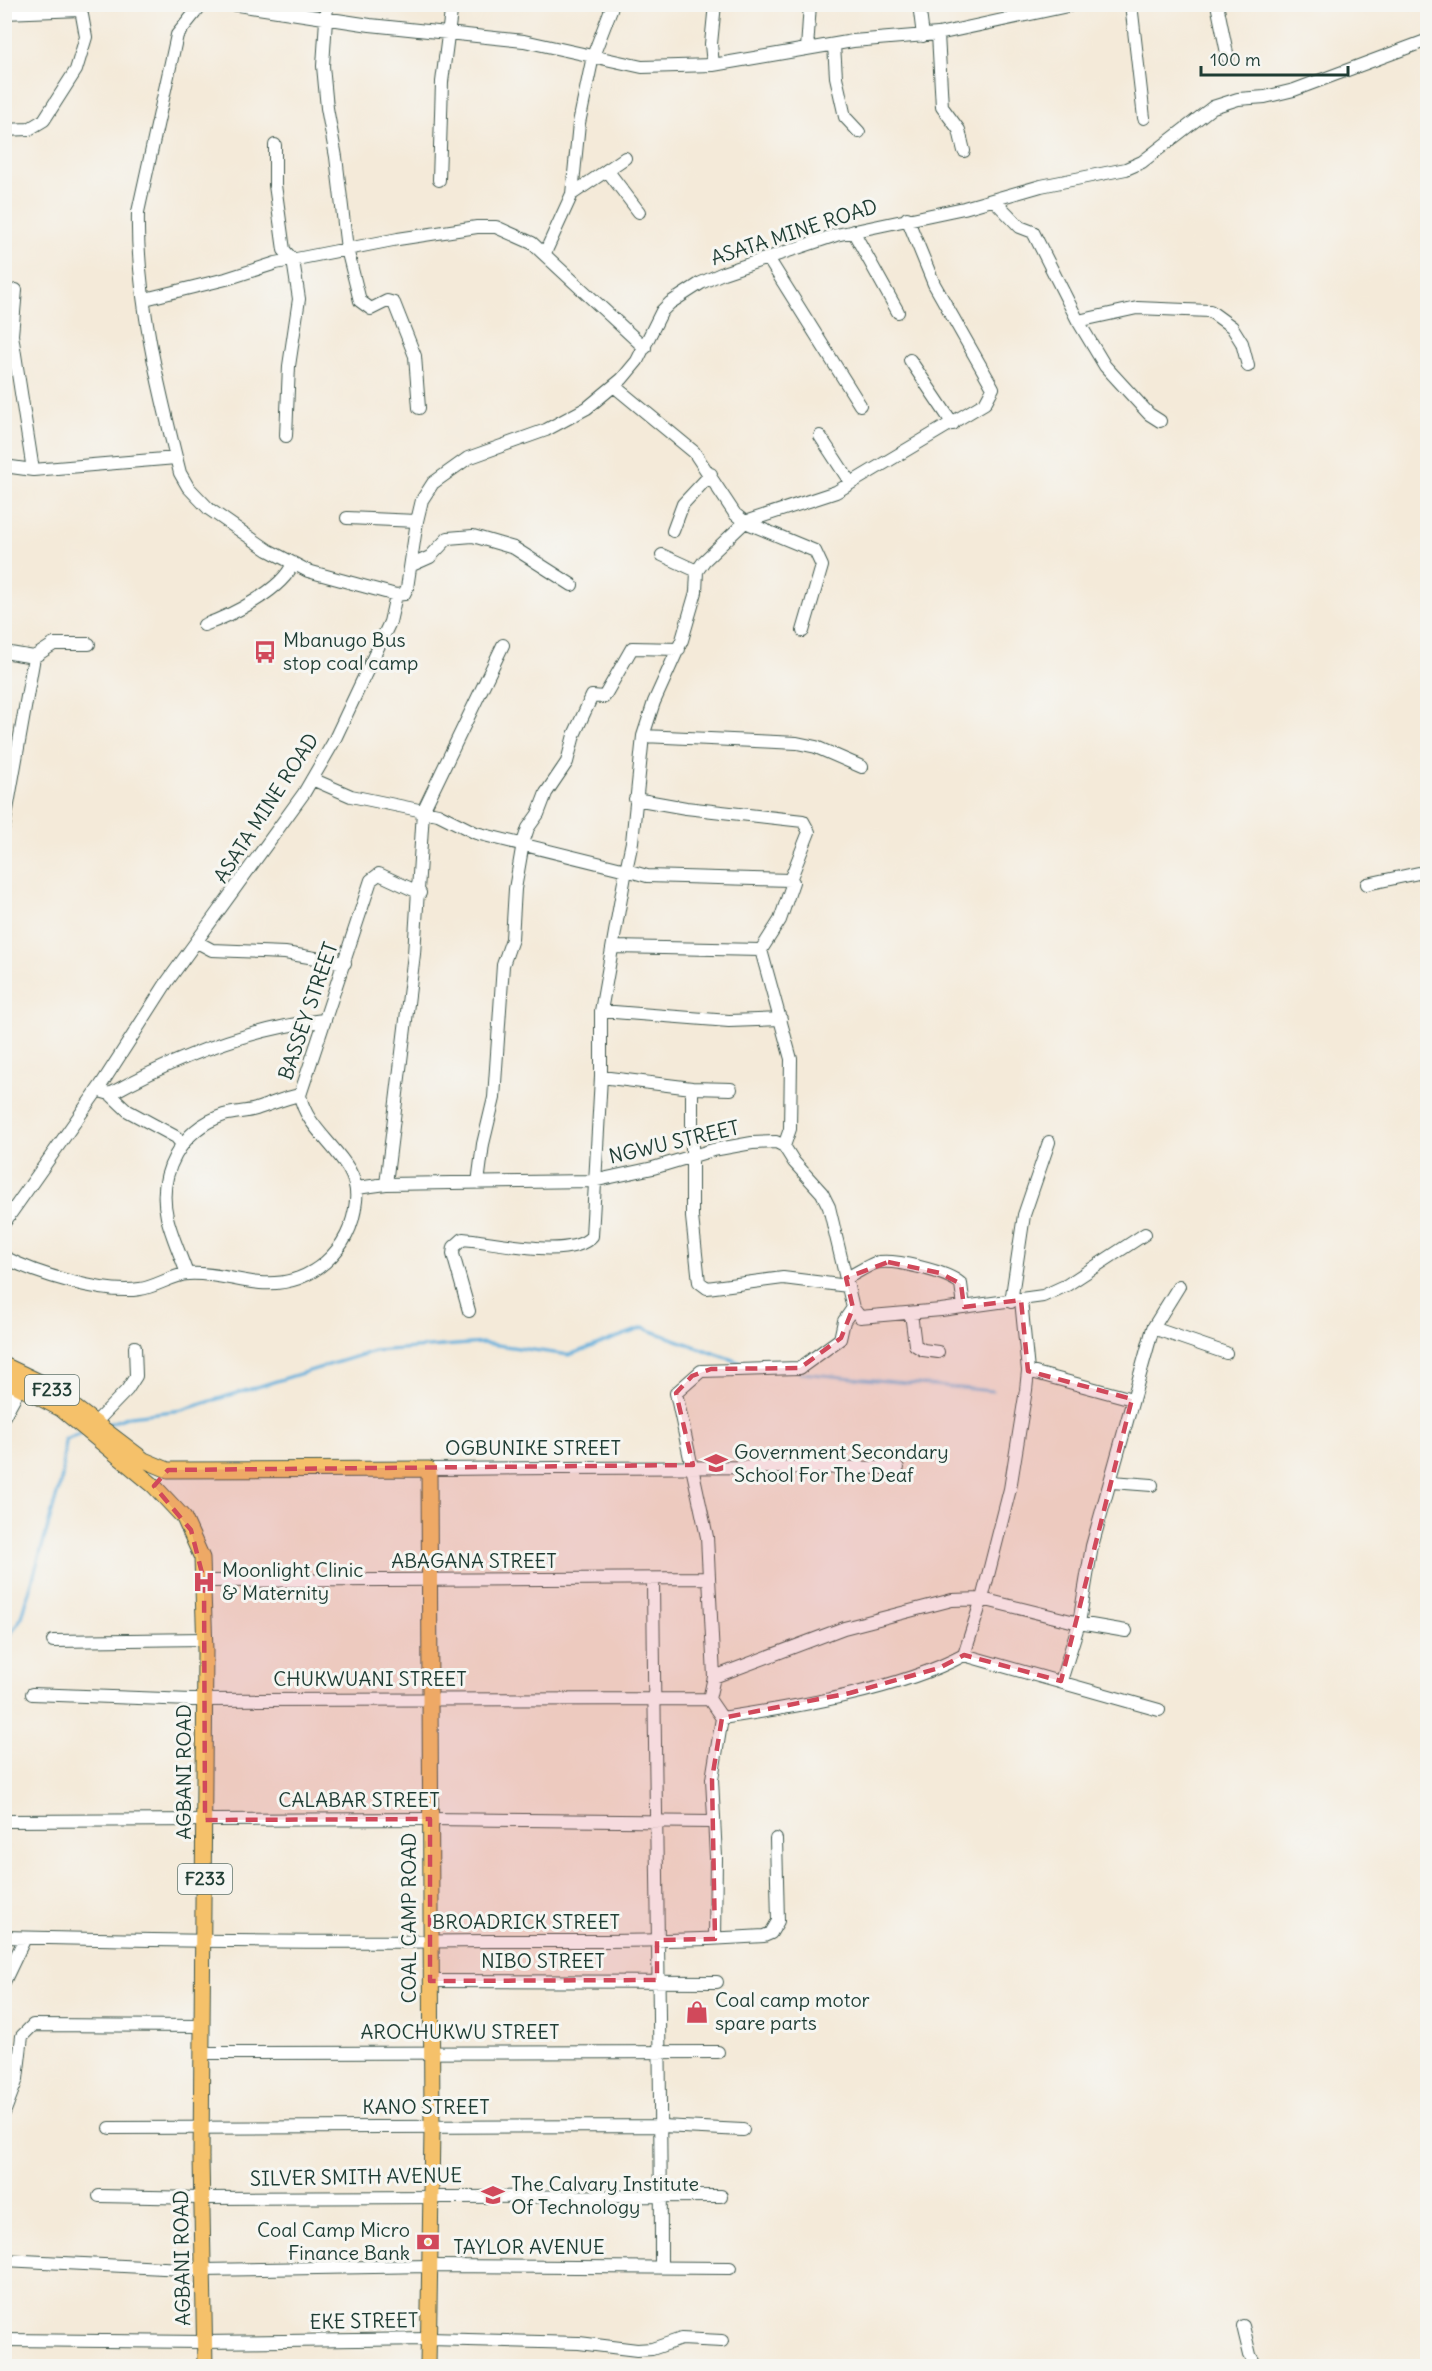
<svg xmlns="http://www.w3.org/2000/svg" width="1432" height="2371" font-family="Delius,sans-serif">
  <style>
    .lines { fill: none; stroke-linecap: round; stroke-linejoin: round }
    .stream { stroke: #62afdb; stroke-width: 3 }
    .minor-casing { stroke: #3f574d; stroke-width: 14 }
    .major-casing { stroke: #3f574d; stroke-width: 17 }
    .minor { stroke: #fff; stroke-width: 12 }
    .major { stroke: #f5c16b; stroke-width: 15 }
    .marked { fill: #d1495b; fill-opacity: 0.2; stroke: #d1495b; stroke-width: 4.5; stroke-dasharray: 12 8; stroke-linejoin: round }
    .labels { text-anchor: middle; stroke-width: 6; stroke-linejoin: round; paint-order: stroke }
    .shield { fill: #f6f6f2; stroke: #60746d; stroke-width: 1.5 }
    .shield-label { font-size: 18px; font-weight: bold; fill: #1f3d34 }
    .street-label { font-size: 20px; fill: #1f3d34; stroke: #f6f6f2 }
    .poi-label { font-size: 20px; fill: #1f3d34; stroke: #f6f6f2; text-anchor: start }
  </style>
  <rect width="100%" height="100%" fill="#f6f6f2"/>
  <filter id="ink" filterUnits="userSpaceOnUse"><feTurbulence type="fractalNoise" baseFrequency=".0167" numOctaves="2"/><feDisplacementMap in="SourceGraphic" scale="12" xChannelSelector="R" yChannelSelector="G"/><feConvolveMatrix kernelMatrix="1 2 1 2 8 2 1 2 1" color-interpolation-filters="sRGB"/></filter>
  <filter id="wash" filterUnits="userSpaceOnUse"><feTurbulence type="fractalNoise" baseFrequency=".008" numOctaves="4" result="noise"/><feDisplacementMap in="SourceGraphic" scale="24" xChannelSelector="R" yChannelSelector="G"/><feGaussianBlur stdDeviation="1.35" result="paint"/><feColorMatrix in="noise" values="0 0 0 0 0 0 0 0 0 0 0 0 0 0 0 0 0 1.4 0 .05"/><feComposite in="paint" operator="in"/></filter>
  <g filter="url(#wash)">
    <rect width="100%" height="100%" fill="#f4ead9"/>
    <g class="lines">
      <!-- stream -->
      <path class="stream" d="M 800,1373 L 993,1391
        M 105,1425 L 130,1416 L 182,1410 L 374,1351 L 483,1343 L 569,1355 L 643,1328 L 747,1365
        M 4,1643 L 22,1617 L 62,1477 L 65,1439 L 81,1433"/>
    </g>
  </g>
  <g filter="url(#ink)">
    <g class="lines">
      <!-- minor casing -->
      <g class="minor-casing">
        <path id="minor" d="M 202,4 L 177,35 L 138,212 C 136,298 159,390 180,473 L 188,487 L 209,509 L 268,550 L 308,571 L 396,595
          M 231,4 L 370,25 L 524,41 L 642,67 L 713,65 L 853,41 L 938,34 L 1077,4
          M 327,4 L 323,66 L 327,108 L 336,157 L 347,249 L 360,301 L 371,309 L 387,301 L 394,303 L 415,356 L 419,408
          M 919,4 L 923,36
          M 1131,4 L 1144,118
          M 1217,4 L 1228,58
          M 4,13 L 81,10
          M 938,34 L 942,107 L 959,130 L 964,151
          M 834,45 L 836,77 L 845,117 L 859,132
          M 807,49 L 810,4
          M 713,65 L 711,44 L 715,4
          M 4,130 L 29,129 L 44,120 L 76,70 L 86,37 L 80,4
          M 275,145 L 275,185 L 284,250 L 293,260 L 299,299 L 289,366 L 286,436
          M 607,170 L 639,212
          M 439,180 L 442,82 L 452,4
          M 572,194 L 625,158
          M 995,201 L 1020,227 L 1033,232 L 1078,321 L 1105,366 L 1149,414 L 1160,421
          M 853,231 L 898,312
          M 545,253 L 572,194 L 579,123 L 593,56 L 613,4
          M 768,258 L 860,405
          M 16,290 L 12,335 L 33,470
          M 145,299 L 226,279 L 276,263 L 398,239 L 477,227 L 496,227 L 532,243 L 645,348
          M 1078,321 L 1137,308 L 1210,311 L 1232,327 L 1242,343 L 1248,366
          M 910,360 L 953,424
          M 614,386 L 694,452 L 735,514 L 745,522 L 815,551 L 822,566 L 803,631
          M 820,436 L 850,482
          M 4,466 L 33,470 L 176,458
          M 347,518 L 417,521
          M 673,531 L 683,504 L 711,474
          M 662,555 L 697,571
          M 412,565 L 430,557 L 448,538 L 473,536 L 514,548 L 572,585
          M 204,625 C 230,616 283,590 293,563
          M 4,652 L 34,657 L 54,644 L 89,644
          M 643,736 L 797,743 L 816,747 L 862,767
          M 312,779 L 351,796 L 438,814 L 476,833 L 626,870 L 632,842 L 643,736 L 654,702 L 682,640 L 696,592 L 697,571 L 704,561 L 745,522 L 836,492 L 985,403 L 993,388 L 934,284 L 907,218
          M 635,799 L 686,808 L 803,821 L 809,832 L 790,880
          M 4,827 L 34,657
          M 1367,884 L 1428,871
          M 197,942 L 212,950 L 285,953 L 345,963
          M 614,947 L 761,950
          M 601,1011 L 729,1021 L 781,1019
          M 601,1077 L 692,1088 L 731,1089
          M 692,1088 L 692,1217 L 699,1282 L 707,1288 L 783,1278 L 848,1286
          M 103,1092 L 110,1094 L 128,1111 L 176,1137 L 181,1143
          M 110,1094 C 177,1057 247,1029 323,1020
          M 478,1183 L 483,1144 L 494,1098 L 503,965 L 512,939 L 515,889 L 523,843 L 528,828 L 538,814 L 546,793 L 567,762 L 574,735 L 592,696 L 604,697 L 632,648 L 679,649
          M 386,1184 L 414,954 L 423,811 L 503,645
          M 357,1188 L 386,1184 L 593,1181 L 653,1168 L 713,1150 L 752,1143 L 776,1142 L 784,1146 L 794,1162 L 822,1193 L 829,1207 L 853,1308 L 844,1321 L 840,1339 L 800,1368 L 701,1371 L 676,1393 L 707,1537 L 714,1677 L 709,1699 L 722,1718 L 712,1779 L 716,1857 L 715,1939
          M 4,1223 L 101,1085 L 167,982 L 304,793 L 333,743 L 390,622 L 396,595 L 404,594 L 407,588 L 417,521 L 422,500 L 433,483 L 468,458 L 546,430 L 587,408 L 622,379 L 637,361 L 662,311 L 670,303 L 701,283 L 723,273 L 836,235 L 964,208 L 1041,186 L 1126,169 L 1142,162 L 1213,107 L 1238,99 L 1265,97 L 1294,90 L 1428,40
          M 4,1257 C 36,1274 105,1295 140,1289 C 156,1287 172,1275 188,1274 C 211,1272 237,1281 260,1283 C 311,1287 351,1251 356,1201 C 361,1158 307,1136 300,1095 L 371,880 L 379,874 L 420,893
          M 187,1274 C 181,1256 171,1235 167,1217 C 157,1174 181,1129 224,1115 C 234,1112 246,1112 256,1109 C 271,1104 284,1098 300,1095
          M 846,1278 C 855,1274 865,1267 875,1263 C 892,1258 949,1272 961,1284 L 964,1307
          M 1011,1302 L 1024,1215 L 1049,1142
          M 853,1308 L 860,1317 L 941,1310 L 1043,1296 L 1067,1285 L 1145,1234
          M 469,1311 L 453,1254 L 454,1247 L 463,1239 C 493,1241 571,1261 592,1236 L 601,1077 L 601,1011 L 626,870 L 647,876 L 790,880 L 793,882 L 780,920 L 761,950 L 791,1059 L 790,1129 L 784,1146
          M 911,1313 L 915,1345 L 923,1350 L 938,1352
          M 1153,1328 L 1179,1286
          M 1028,1371 L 1132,1399
          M 4,1416 L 20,1387
          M 96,1422 L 127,1390 L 136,1376 L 135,1347
          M 429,1469 C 586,1468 742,1466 898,1468
          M 1112,1482 L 1152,1485
          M 653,1580 C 655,1809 661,2038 661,2267
          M 204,1581 L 709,1578
          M 53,1641 L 205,1639
          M 964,1655 L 982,1599 L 1010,1489 L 1026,1390 L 1028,1371 L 1021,1300
          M 714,1677 L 844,1628 L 952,1600 L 982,1599 L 1079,1623 L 1126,1631
          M 1061,1681 L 1079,1623 L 1092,1546 L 1153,1328 L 1226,1353
          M 32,1694 L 191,1700 L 709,1699
          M 722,1718 C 795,1707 899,1690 964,1655 L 1159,1710
          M 4,1821 L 430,1819 L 713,1822
          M 4,1937 C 167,1941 329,1943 491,1941 C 582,1941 674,1942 764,1936 L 771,1933 L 778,1921 L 776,1839
          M 430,1981 L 717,1982
          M 4,1982 L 25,1938
          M 203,2053 L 718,2052
          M 4,2061 L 18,2060
          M 4,2113 L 17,2079 L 22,2036 L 33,2025 L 203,2026
          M 110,2128 L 662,2126 L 743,2130
          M 99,2196 L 202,2198 L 721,2196
          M 4,2260 L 203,2270 L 429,2266 L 730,2268
          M 1243,2326 L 1250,2355 L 1256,2366
          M 4,2340 L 204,2342 L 429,2339 L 579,2343 L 637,2350 L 652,2349 L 681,2339 L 722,2341"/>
      </g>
      <!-- major casing -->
      <g class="major-casing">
        <path id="major" d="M 4,1365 L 44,1384 L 144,1460 L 168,1470 L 429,1469 L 432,2131 L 428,2366
          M 4,1379 L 61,1409 L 154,1486 L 184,1518 L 202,1558 L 205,1651 L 201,2158 L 205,2366"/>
      </g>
      <!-- minor -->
      <use href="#minor" class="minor"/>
      <!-- major -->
      <use href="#major" class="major"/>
    </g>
  </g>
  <!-- marked area -->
  <path class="marked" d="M 888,1262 L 940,1273 L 961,1284 L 964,1307 L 1021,1300 L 1028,1371 L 1132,1399 L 1061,1681 L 964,1655 L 939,1668 L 850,1693 L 722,1718 L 712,1779 L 715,1939 L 657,1940 L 657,1980 L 430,1981 L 430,1819 L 205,1820 L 204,1581 L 191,1530 L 154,1486 L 168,1470 L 693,1465 L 676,1393 L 692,1376 L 711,1369 L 800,1368 L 841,1338 L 853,1308 L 846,1278 Z"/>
  <!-- icons -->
  <defs>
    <g id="bus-bare" transform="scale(1.8)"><path d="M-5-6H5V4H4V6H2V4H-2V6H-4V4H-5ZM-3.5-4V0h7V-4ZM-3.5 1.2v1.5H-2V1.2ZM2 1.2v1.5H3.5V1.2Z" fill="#d1495b" stroke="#f6f6f2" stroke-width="2.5" paint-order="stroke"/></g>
    <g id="school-bare" transform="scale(1.8)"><path d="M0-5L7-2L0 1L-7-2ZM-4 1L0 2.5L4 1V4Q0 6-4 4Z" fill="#d1495b" stroke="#f6f6f2" stroke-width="2.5" paint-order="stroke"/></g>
    <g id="hospital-bare" transform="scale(1.8)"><path d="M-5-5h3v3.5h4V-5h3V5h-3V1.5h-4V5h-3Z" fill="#d1495b" stroke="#f6f6f2" stroke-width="2.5" paint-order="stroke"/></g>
    <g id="shop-bare" transform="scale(1.8)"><path d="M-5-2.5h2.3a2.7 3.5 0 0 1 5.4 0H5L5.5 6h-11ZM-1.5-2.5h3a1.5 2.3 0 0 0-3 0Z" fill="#d1495b" stroke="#f6f6f2" stroke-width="2.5" paint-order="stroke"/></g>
    <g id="bank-bare" transform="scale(1.8)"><path d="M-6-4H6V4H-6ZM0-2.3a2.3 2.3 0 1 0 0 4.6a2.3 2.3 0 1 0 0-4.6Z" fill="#d1495b" stroke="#f6f6f2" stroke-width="2.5" paint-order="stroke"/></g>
  </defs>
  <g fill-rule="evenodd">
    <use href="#bus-bare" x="265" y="652"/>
    <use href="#school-bare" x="716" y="1463"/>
    <use href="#hospital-bare" x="204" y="1582"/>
    <use href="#shop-bare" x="697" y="2012"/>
    <use href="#school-bare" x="493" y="2195"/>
    <use href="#bank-bare" x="428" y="2242"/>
  </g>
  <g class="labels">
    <!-- shield labels -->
    <g class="shield">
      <rect x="25" y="1375" width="54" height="30" rx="4.5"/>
      <rect x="178" y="1864" width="54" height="30" rx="4.5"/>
    </g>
    <g class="shield-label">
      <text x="52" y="1396">F233</text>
      <text x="205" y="1885">F233</text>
    </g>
    <!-- street labels -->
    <g class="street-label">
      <text transform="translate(794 232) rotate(-18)" y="7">ASATA MINE ROAD</text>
      <text transform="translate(266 808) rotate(-57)" y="7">ASATA MINE ROAD</text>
      <text transform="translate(308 1011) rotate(-71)" y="7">BASSEY STREET</text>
      <text transform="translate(674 1142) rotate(-13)" y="7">NGWU STREET</text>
      <text x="533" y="1455">OGBUNIKE STREET</text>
      <text x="474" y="1568">ABAGANA STREET</text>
      <text x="370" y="1686">CHUKWUANI STREET</text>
      <text transform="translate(184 1772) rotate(-90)" y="7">AGBANI ROAD</text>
      <text x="359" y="1807">CALABAR STREET</text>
      <text transform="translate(409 1918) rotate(-90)" y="7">COAL CAMP ROAD</text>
      <text x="526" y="1929">BROADRICK STREET</text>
      <text x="543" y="1968">NIBO STREET</text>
      <text x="460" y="2039">AROCHUKWU STREET</text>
      <text x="426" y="2114">KANO STREET</text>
      <text transform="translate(356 2177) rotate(-1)" y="7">SILVER SMITH AVENUE</text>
      <text x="529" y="2254">TAYLOR AVENUE</text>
      <text transform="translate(182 2258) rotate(-91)" y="7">AGBANI ROAD</text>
      <text transform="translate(364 2321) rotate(-1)" y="7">EKE STREET</text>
    </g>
    <!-- poi labels -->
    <g class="poi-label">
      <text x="283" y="647">Mbanugo Bus<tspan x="283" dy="23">stop coal camp</tspan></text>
      <text x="734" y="1459">Government Secondary<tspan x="734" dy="23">School For The Deaf</tspan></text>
      <text x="222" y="1577">Moonlight Clinic<tspan x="222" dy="23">&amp; Maternity</tspan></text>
      <text x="715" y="2007">Coal camp motor<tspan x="715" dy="23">spare parts</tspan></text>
      <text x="511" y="2191">The Calvary Institute<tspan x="511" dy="23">Of Technology</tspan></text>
      <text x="410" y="2237" text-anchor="end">Coal Camp Micro<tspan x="410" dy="23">Finance Bank</tspan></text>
    </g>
  </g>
  <!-- margin -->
  <rect width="1432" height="2371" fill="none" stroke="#f6f6f2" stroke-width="24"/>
  <!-- scale -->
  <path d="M1201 66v9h147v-9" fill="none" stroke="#1f3d34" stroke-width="3"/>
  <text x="1210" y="66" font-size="18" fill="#1f3d34" stroke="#f6f6f2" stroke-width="4.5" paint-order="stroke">100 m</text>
</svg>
